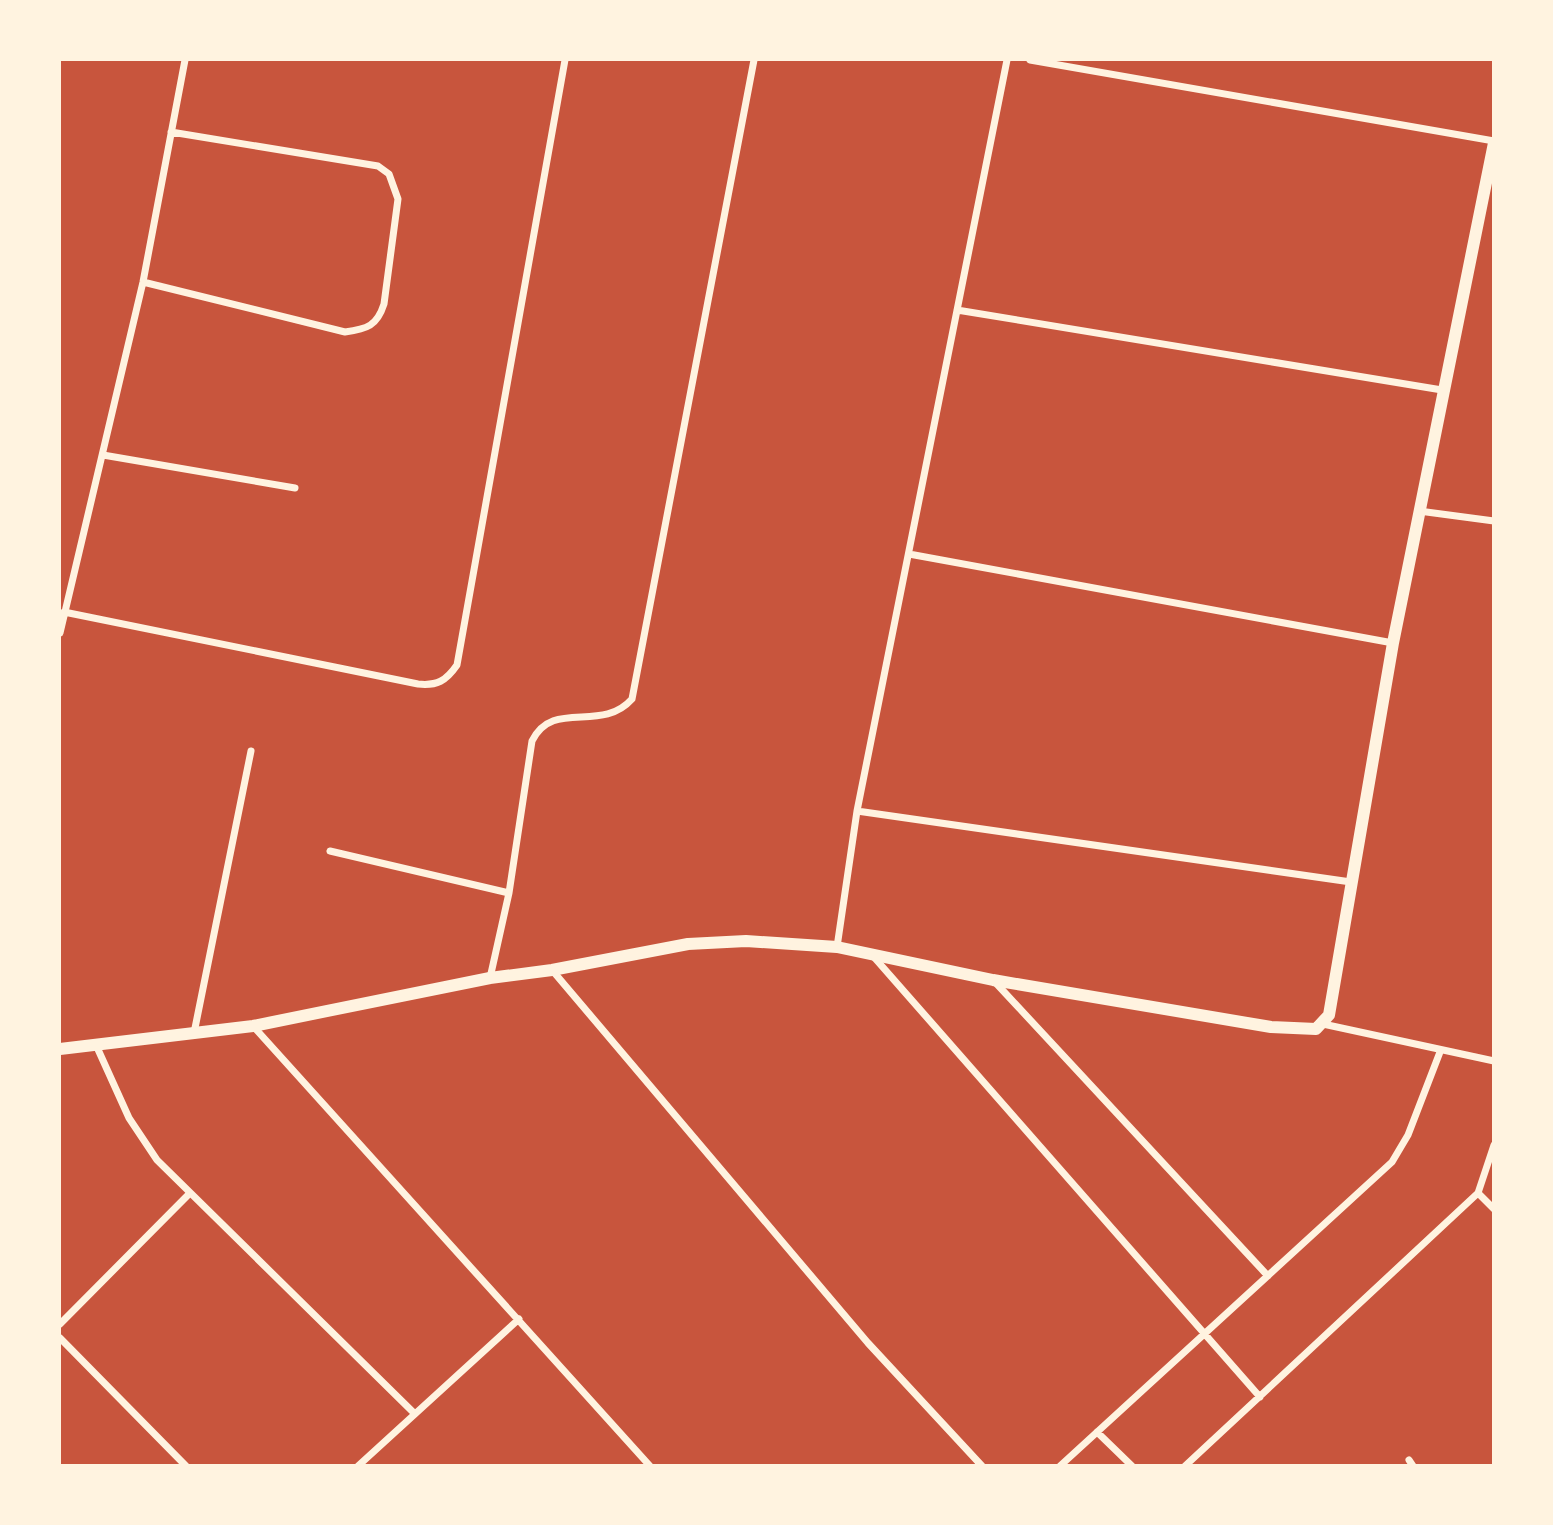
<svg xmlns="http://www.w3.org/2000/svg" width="1553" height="1525" font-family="'Crimson Pro',serif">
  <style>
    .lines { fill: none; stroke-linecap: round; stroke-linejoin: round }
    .minor { stroke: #fff3e0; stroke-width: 7 }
    .tertiary { stroke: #fff3e0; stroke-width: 12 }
  </style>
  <rect width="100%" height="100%" fill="#c8553d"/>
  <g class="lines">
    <!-- minor -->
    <path class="minor" d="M 1030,60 L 1494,141
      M 143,282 L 345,332 C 367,329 377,326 384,304 L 398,199 L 389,174 L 378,166 L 171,132
      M 957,310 L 1442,390
      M 103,455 L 295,488
      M 1419,511 L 1494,521
      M 909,554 L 1393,643
      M 64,612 L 418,684 C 437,686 446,681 457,665 L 565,60
      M 60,633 L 143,282 L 185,60
      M 857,811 L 1351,882
      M 330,851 L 509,893
      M 837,947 L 857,811 L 1007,60
      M 873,956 L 1260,1397
      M 552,970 L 868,1343 L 982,1466
      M 490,978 L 509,893 L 532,741 C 553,698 601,734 632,699 L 754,60
      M 994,981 L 1268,1276
      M 1323,1024 L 1494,1061
      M 253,1026 L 650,1466
      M 194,1033 L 251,751
      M 96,1045 L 129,1118 L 157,1160 L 414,1413
      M 1478,1193 L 1494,1209
      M 60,1324 L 189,1194
      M 60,1338 L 186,1466
      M 1097,1432 L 1132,1466
      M 1409,1460 L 1413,1466
      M 358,1466 L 519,1319
      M 1060,1466 L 1392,1162 L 1408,1135 L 1440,1052
      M 1185,1466 L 1478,1193 L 1494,1145"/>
    <!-- tertiary -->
    <path class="tertiary" d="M 60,1049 L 253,1026 L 490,978 L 552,970 L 688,944 L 746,941 L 837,947 L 993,980 L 1271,1027 L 1316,1029 L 1329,1015 L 1393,643 L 1494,143"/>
  </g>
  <!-- border -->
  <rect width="1553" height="1525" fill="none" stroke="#fff3e0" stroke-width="122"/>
</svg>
